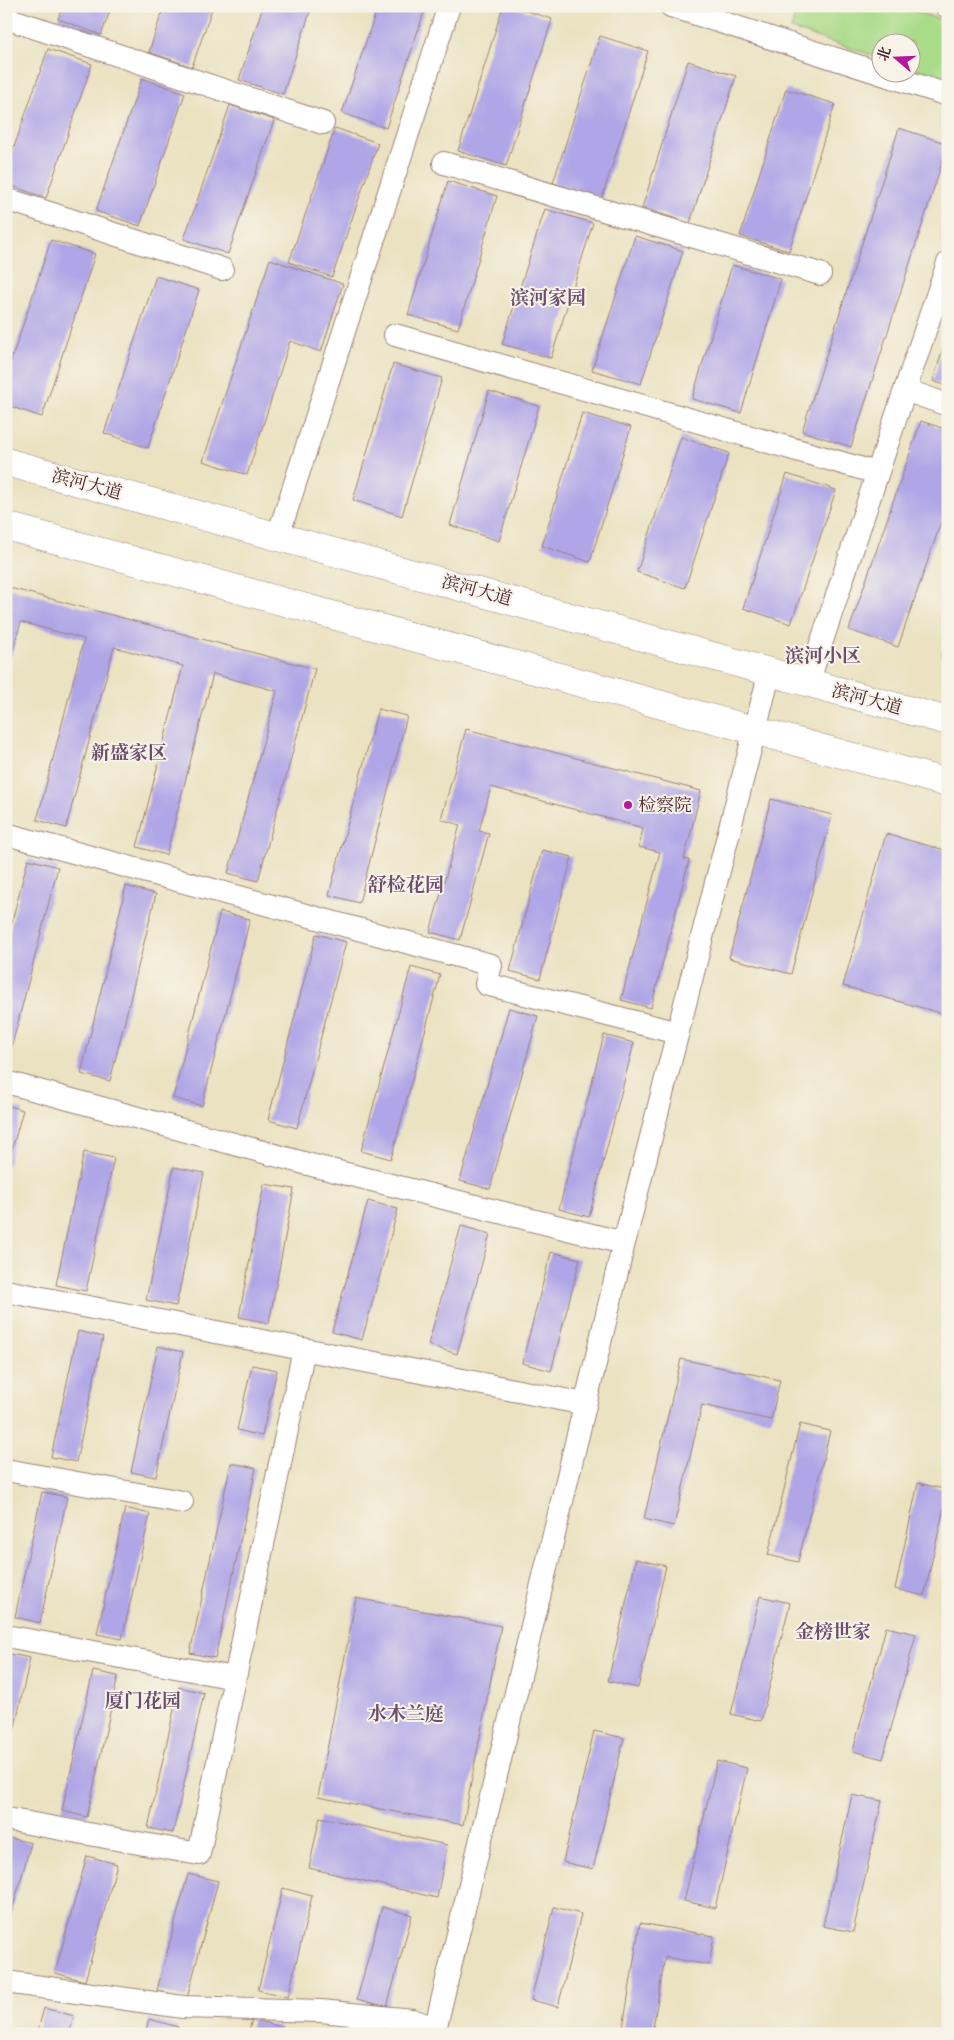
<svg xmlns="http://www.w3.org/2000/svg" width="954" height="2040" font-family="'IM FELL English','Noto Serif SC',serif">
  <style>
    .green { fill: #aadb89; stroke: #7a7d5a }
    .building { fill: #afa5e7 }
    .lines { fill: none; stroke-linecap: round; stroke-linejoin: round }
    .minor-casing { stroke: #9a8076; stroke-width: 24 }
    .major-casing { stroke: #9a8076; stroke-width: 29 }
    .minor { stroke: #fff; stroke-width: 22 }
    .major { stroke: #fff; stroke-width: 28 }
    .poi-dot { fill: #b5179e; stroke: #f7f3e8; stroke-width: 2 }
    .labels { text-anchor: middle; stroke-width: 4; stroke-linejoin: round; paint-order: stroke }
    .street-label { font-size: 18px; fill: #4a1f2b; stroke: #f7f3e8 }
    .poi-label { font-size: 18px; fill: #4a1f2b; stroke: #f7f3e8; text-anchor: start }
    .neighbourhood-label { font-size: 19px; font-weight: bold; fill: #6d4e6d; stroke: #f7f3e8 }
  </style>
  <rect width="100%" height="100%" fill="#f7f3e8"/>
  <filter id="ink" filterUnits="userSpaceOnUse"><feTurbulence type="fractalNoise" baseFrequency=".02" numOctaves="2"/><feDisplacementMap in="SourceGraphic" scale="10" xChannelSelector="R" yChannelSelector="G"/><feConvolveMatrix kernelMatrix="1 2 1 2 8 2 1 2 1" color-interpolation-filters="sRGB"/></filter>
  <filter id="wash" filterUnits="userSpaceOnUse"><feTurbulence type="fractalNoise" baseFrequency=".0096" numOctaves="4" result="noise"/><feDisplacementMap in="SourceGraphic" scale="20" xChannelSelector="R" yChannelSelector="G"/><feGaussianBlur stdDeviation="1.12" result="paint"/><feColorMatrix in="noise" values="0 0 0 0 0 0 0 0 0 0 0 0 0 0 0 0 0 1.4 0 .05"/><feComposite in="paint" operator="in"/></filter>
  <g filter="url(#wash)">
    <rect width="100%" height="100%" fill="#ebe2c1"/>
    <!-- green -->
    <path class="green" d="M 798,6 L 899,6 L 948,22 L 948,79 L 912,67 L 912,42 L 882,42 L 881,58 L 791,29 Z"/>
    <g id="blocks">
      <!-- building -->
      <path class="building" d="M 63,6 L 112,6 L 101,35 L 58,19 Z
        M 164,6 L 213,6 L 192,67 L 149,52 Z
        M 263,6 L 312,6 L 283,94 L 239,80 Z
        M 378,6 L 426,6 L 386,128 L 342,113 Z
        M 503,6 L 511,6 L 552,19 L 506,166 L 458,151 Z
        M 600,36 L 648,51 L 602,198 L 553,183 Z
        M 48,49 L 92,64 L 46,198 L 6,184 L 6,170 Z
        M 688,61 L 736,76 L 690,223 L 642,208 Z
        M 142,78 L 185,93 L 140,226 L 96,211 Z
        M 786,89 L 835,104 L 789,251 L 740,236 Z
        M 230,105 L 274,120 L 228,254 L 184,239 Z
        M 335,128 L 378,143 L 332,277 L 289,262 Z
        M 899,128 L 948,144 L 851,447 L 802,431 Z
        M 448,181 L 497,196 L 458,329 L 408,315 Z
        M 545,209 L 593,223 L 551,358 L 502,344 Z
        M 635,236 L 683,251 L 641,384 L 592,370 Z
        M 51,240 L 95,254 L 42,417 L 6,405 L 6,376 Z
        M 270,259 L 343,284 L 321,352 L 290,341 L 247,475 L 203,461 Z
        M 732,265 L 781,279 L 741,413 L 692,399 Z
        M 156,276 L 199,290 L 148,448 L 104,433 Z
        M 947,336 L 948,336 L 948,386 L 933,381 Z
        M 393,364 L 442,378 L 402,516 L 353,500 Z
        M 489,391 L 539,406 L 499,541 L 450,525 Z
        M 582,413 L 631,427 L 590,562 L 542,546 Z
        M 921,421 L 948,430 L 948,502 L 898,647 L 849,630 Z
        M 681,437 L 729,453 L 685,588 L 637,572 Z
        M 787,474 L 836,490 L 791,624 L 743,608 Z
        M 6,587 L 315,669 L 258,881 L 228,873 L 277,691 L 213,674 L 166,855 L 137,847 L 183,666 L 114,647 L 66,828 L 37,820 L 84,639 L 21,622 L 6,674 Z
        M 947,637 L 948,637 L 948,659 L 941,657 Z
        M 378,709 L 407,716 L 359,903 L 329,895 Z
        M 466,729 L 701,791 L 684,859 L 689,860 L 651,1008 L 621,1000 L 660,852 L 639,847 L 643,828 L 491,787 L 479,831 L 489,833 L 460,940 L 430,932 L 460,825 L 441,819 Z
        M 771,799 L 832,815 L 791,974 L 729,958 Z
        M 886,834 L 948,851 L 948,1015 L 843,986 Z
        M 542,850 L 572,857 L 540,979 L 510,971 Z
        M 28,859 L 58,867 L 10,1053 L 6,1052 L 6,945 Z
        M 126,886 L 156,894 L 110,1081 L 81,1074 Z
        M 220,912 L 250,919 L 202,1106 L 173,1098 Z
        M 316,934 L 346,942 L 297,1128 L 268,1120 Z
        M 411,967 L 440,975 L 391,1159 L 361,1151 Z
        M 509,1008 L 538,1016 L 490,1189 L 460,1181 Z
        M 604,1035 L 634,1043 L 589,1217 L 559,1209 Z
        M 6,1105 L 23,1110 L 7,1167 L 6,1167 Z
        M 84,1152 L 114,1158 L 86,1291 L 56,1285 Z
        M 174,1167 L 204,1173 L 176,1306 L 146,1300 Z
        M 264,1184 L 294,1189 L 269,1323 L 239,1317 Z
        M 368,1201 L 398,1209 L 362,1340 L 332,1332 Z
        M 461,1226 L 490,1234 L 457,1354 L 428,1345 Z
        M 551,1252 L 580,1259 L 551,1371 L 522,1363 Z
        M 78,1331 L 103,1337 L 76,1462 L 51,1457 Z
        M 158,1346 L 183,1352 L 156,1477 L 131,1472 Z
        M 681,1359 L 780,1380 L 771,1420 L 702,1405 L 674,1526 L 644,1519 Z
        M 252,1365 L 277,1370 L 262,1436 L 237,1430 Z
        M 800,1424 L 830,1431 L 798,1562 L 768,1555 Z
        M 231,1463 L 256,1468 L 215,1658 L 190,1653 Z
        M 918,1483 L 948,1490 L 924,1596 L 895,1589 Z
        M 42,1492 L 67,1497 L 40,1623 L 15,1617 Z
        M 125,1508 L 150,1514 L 122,1639 L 97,1634 Z
        M 636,1559 L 666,1566 L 638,1688 L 608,1681 Z
        M 760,1596 L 790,1603 L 761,1721 L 731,1714 Z
        M 356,1598 L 501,1626 L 463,1825 L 318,1797 Z
        M 886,1627 L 916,1634 L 883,1759 L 853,1751 Z
        M 6,1653 L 30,1658 L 7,1763 L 6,1763 Z
        M 93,1671 L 118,1676 L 87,1817 L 62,1811 Z
        M 179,1687 L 204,1693 L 173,1833 L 148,1828 Z
        M 594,1731 L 624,1738 L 593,1869 L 563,1862 Z
        M 717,1761 L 747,1768 L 715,1908 L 684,1901 Z
        M 852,1795 L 882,1801 L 853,1932 L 823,1926 Z
        M 320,1817 L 447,1845 L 437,1898 L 309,1868 Z
        M 6,1837 L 31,1843 L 7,1929 L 6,1929 Z
        M 87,1856 L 117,1864 L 85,1981 L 55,1973 Z
        M 188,1874 L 218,1881 L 187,1998 L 157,1990 Z
        M 283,1888 L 312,1896 L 288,1997 L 258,1990 Z
        M 382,1907 L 412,1915 L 387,2007 L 357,1999 Z
        M 554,1907 L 581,1914 L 558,2007 L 531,2000 Z
        M 640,1923 L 714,1936 L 709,1965 L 665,1957 L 652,2034 L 622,2034 Z
        M 44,2008 L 74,2016 L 69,2034 L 37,2034 Z
        M 149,2019 L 178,2027 L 177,2034 L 145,2034 Z
        M 252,2019 L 281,2027 L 280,2034 L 248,2034 Z
        M 353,2027 L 378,2033 L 378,2034 L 352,2034 Z"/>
    </g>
  </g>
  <g filter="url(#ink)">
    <use href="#blocks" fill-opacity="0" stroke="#9a8076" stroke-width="1"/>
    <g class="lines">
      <!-- minor casing -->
      <g class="minor-casing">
        <path id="minor" d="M 671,6 L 948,95
          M 946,6 L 948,7
          M 6,18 L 323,123
          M 444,163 L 820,274
          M 6,199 L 222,269
          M 395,335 L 877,473
          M 905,390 L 948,263
          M 278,536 L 449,6
          M 808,683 L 905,390 L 948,405
          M 6,834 L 491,965 L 486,984 L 678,1033
          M 6,1082 L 315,1166 L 624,1243
          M 6,1291 L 585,1404
          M 6,1470 L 182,1502
          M 6,1636 L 235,1678 L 199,1854 L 6,1819
          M 235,1678 L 304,1349
          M 6,1982 L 183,2007 L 321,2011 L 412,2020 L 435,2028
          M 434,2034 L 624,1243 L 770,671"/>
      </g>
      <!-- major casing -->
      <g class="major-casing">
        <path id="major" d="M 6,462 L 948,721
          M 6,526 L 948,783"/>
      </g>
      <!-- minor -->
      <use href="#minor" class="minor"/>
      <!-- major -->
      <use href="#major" class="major"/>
    </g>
  </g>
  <!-- markers -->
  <circle class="poi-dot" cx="628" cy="805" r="5"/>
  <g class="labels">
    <!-- street labels -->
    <g class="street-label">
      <text transform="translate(87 484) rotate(15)" y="6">滨河大道</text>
      <text transform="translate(477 590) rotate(15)" y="6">滨河大道</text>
      <text transform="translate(867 699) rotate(15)" y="6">滨河大道</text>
    </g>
    <!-- poi labels -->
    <g class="poi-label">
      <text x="638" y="811">检察院</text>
    </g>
    <!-- neighbourhood labels -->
    <g class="neighbourhood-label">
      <text x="548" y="304">滨河家园</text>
      <text x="823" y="662">滨河小区</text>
      <text x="129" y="759">新盛家区</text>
      <text x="406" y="891">舒检花园</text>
      <text x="833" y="1638">金榜世家</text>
      <text x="143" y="1707">厦门花园</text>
      <text x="406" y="1720">水木兰庭</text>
    </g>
  </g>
  <!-- margin -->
  <rect width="954" height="2040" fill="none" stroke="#f7f3e8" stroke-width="25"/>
  <!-- north arrow -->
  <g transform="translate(896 58) rotate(289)"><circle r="24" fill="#f7f3e8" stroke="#b29e9c"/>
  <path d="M0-4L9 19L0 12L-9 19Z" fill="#b5179e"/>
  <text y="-8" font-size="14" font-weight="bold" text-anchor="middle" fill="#4a1f2b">北</text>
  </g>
</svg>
